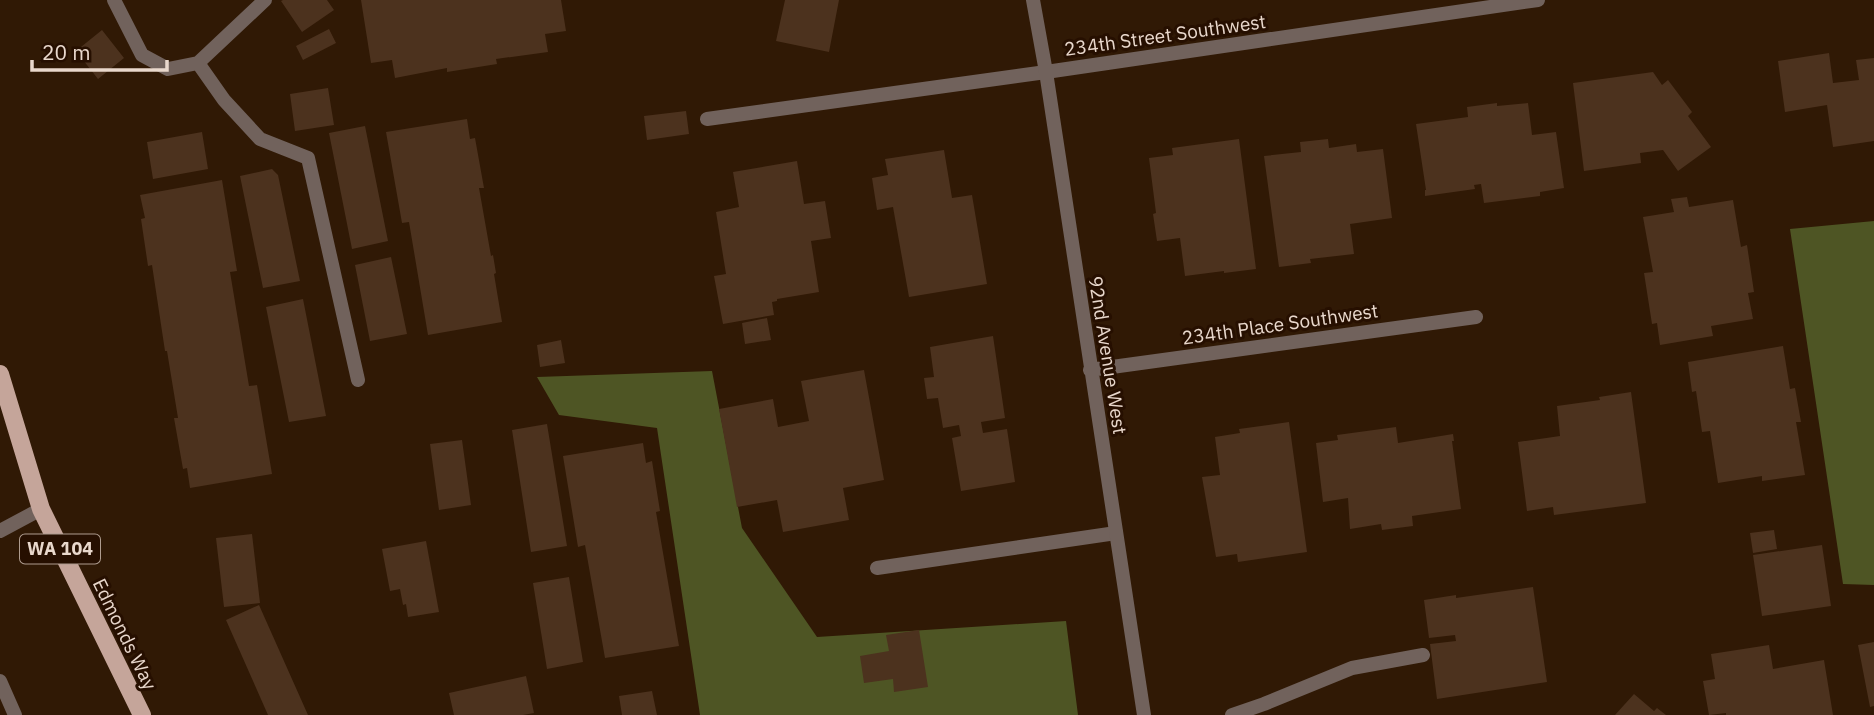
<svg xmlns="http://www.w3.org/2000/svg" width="1874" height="715" font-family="'IBM Plex Sans',sans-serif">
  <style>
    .forest { fill: #4e5524 }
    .building { fill: #4c321e }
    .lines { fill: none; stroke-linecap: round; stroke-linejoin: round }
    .service { stroke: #71625c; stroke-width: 14 }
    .minor { stroke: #71625c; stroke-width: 14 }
    .primary { stroke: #c5a59a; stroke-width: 18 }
    .labels { text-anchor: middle; stroke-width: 6; stroke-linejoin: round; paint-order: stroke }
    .shield { fill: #260f00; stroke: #ae9c8f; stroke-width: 2 }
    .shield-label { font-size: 18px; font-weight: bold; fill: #e9d8cc }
    .street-label { font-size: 19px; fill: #e9d8cc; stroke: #260f00 }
  </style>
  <rect width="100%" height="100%" fill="#301905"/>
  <!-- forest -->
  <path class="forest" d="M 1874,221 L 1874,585 L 1843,584 L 1790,229 Z
    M 712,371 L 742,528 L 817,637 L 1066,621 L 1078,715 L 700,715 L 657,428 L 559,415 L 537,377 Z"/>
  <!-- building -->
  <path class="building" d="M 283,0 L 327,0 L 334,10 L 302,32 L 281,1 Z
    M 361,0 L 561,0 L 566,31 L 545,34 L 548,52 L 496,59 L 497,64 L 447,72 L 447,68 L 395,78 L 392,60 L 371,63 Z
    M 785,0 L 839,0 L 829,52 L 776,41 Z
    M 329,29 L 336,43 L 303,60 L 296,46 Z
    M 102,30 L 124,58 L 98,79 L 76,51 Z
    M 1829,53 L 1833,83 L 1859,80 L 1856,60 L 1874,58 L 1874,141 L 1833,147 L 1827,105 L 1785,112 L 1778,61 Z
    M 1653,72 L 1662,85 L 1668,80 L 1692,112 L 1688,116 L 1711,147 L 1678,171 L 1663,150 L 1640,153 L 1641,163 L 1584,171 L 1573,83 Z
    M 328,88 L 334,125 L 295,131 L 290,94 Z
    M 1497,103 L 1497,106 L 1528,103 L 1532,135 L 1556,132 L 1564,188 L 1540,192 L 1540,196 L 1484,203 L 1481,184 L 1474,185 L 1475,189 L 1425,196 L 1425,190 L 1426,190 L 1416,124 L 1468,117 L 1467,107 Z
    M 686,111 L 689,134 L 647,140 L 644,116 Z
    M 467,119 L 470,139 L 475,138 L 484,188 L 479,188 L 491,256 L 493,255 L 496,273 L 494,274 L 502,322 L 428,335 L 409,222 L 402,223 L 386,132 Z
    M 365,126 L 388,241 L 352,249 L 329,133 Z
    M 202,132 L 208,169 L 153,179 L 147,142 Z
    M 1239,139 L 1256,269 L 1224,273 L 1224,271 L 1185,276 L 1180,238 L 1157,241 L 1153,214 L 1156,213 L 1149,158 L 1173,155 L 1172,148 Z
    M 1328,139 L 1329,148 L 1356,144 L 1357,152 L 1383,149 L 1392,218 L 1350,224 L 1354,254 L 1310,259 L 1311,263 L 1279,267 L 1264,156 L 1301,152 L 1300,142 Z
    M 944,150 L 952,198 L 972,195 L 987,284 L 909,297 L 893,207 L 877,210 L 872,178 L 888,175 L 885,159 Z
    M 797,161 L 804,204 L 825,201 L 831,238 L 811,241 L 819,292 L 777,299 L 777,301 L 772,302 L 774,315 L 723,324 L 714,276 L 726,274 L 716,212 L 739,207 L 733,172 Z
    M 272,169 L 278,175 L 300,281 L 263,288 L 240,176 Z
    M 222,180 L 237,271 L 230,272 L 249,386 L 257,385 L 272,474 L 190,488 L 187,468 L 183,469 L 174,418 L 178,418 L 167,351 L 165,351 L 152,265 L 148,266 L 141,219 L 145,218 L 140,195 Z
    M 1687,197 L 1689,207 L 1733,200 L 1741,247 L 1747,245 L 1754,292 L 1748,293 L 1753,319 L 1711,326 L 1713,336 L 1660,345 L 1657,323 L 1652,324 L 1644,273 L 1653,272 L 1643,217 L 1674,212 L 1671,199 Z
    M 391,257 L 407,334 L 370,341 L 355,265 Z
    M 303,299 L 326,416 L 289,422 L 266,307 Z
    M 767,318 L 771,340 L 745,344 L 742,323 Z
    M 993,336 L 1005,418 L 981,422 L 983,433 L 1007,429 L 1015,482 L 961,491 L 952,438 L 961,436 L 959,425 L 943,428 L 938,398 L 927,399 L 924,378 L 934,377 L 930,347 Z
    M 561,340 L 565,363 L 540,367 L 537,345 Z
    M 1783,346 L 1790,389 L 1795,388 L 1801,422 L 1796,422 L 1805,475 L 1762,481 L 1762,476 L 1718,483 L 1710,431 L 1702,432 L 1696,391 L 1692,392 L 1688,362 Z
    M 864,370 L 884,480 L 843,488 L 849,520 L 783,532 L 777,500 L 737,507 L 719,409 L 773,399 L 778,427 L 809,421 L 801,381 Z
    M 1631,392 L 1646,503 L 1554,515 L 1553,507 L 1527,511 L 1518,442 L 1560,436 L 1557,406 L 1600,400 L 1599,397 Z
    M 1289,422 L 1307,552 L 1238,562 L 1237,554 L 1216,557 L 1202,477 L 1220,475 L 1215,437 L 1240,433 L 1239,429 Z
    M 547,424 L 567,546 L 531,552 L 512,430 Z
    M 1396,427 L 1398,443 L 1453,434 L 1454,441 L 1452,441 L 1461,509 L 1412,516 L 1413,526 L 1382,530 L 1381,524 L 1350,529 L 1348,498 L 1323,502 L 1316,443 L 1338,440 L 1337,435 Z
    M 462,440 L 471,505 L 439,510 L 430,444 Z
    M 643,443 L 646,463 L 652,461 L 660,511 L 656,512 L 679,646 L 605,658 L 585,545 L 578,547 L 563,456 Z
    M 1774,530 L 1777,549 L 1753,553 L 1750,533 Z
    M 252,534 L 260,603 L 224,607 L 216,538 Z
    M 426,541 L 439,612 L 408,617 L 406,604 L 403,605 L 400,589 L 390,591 L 382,549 Z
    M 1822,545 L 1831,606 L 1762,616 L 1753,555 Z
    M 569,577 L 583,662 L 547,669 L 533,583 Z
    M 1533,587 L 1547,682 L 1437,699 L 1430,644 L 1456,641 L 1455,635 L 1429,638 L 1424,600 L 1456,595 L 1456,598 Z
    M 259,605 L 308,715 L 268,715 L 226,620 Z
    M 919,630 L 928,687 L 894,692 L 893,679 L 864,683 L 860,656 L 889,651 L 886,635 Z
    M 1874,642 L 1874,706 L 1870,707 L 1858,645 Z
    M 1769,645 L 1773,669 L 1824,660 L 1833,715 L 1726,715 L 1726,713 L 1709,715 L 1703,681 L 1715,679 L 1711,654 Z
    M 526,676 L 534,713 L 523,715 L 454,715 L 449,693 Z
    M 652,691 L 657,715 L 622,715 L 619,696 Z
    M 1634,694 L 1654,711 L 1657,708 L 1666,715 L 1615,715 Z"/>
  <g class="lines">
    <!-- service -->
    <path class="service" d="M 114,0 L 142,55 L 168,69 L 198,63 L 265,0
      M 198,63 L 224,100 L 260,139 L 308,158 L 358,380
      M 707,119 L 1046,72
      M 877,568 L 1116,533
      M 1232,715 L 1264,704 L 1352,668 L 1423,655"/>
    <!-- minor -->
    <path class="minor" d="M 1033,0 L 1046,72 L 1144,715
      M 1046,72 L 1538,0
      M 1090,370 L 1476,317
      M 0,531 L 41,509
      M 0,681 L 15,715"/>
    <!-- primary -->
    <path class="primary" d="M 0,374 L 41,509 L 142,715"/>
  </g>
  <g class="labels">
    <!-- shield labels -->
    <rect class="shield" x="20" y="534.5" width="80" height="29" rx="5"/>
    <g class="shield-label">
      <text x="60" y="555">WA 104</text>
    </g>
    <!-- street labels -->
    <g class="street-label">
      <text transform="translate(1165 35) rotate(-8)" y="7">234th Street Southwest</text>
      <text transform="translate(1280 324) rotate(-8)" y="7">234th Place Southwest</text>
      <text transform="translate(1108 355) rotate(81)" y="7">92nd Avenue West</text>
      <text transform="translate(125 634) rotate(64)" y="7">Edmonds Way</text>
    </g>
  </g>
  <!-- scale -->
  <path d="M32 60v10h135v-10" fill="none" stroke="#e9d8cc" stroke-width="3.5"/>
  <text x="42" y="60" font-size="21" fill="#e9d8cc" stroke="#260f00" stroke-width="5" paint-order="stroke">20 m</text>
</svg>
